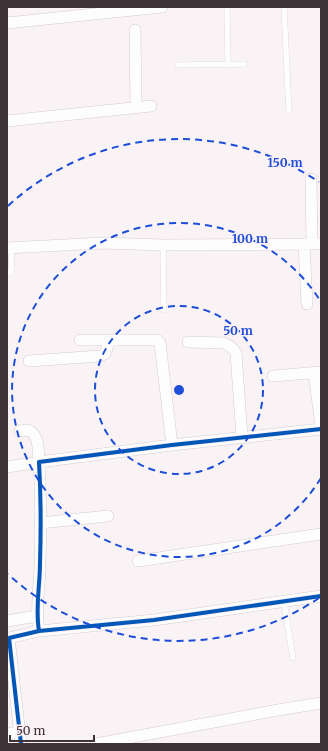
<svg xmlns="http://www.w3.org/2000/svg" width="328" height="751" font-family="Merriweather,serif">
  <style>
    .lines { fill: none; stroke-linecap: round; stroke-linejoin: round }
    .service-casing { stroke: #d4cbcd; stroke-width: 6 }
    .minor-casing { stroke: #d4cbcd; stroke-width: 12 }
    .service { stroke: #fefdfe; stroke-width: 5.5 }
    .minor { stroke: #fefdfe; stroke-width: 11 }
    .cycleway-casing { stroke: #fdf0f4; stroke-width: 6 }
    .cycleway { stroke: #0057b8; stroke-width: 4 }
    .ring { fill: none; stroke: #1d4ed8; stroke-width: 2; stroke-dasharray: 7 5 }
    .centre { fill: #1d4ed8; stroke: #fdf0f4; stroke-width: 2 }
    .ring-label { font-size: 12px; text-anchor: middle; font-weight: bold; fill: #1d4ed8; stroke: #fdf0f4; stroke-width: 3; stroke-linejoin: round; paint-order: stroke }
  </style>
  <rect width="100%" height="100%" fill="#faf3f5"/>
  <g class="lines">
    <!-- service casing -->
    <g class="service-casing">
      <path id="service" d="M 227,7 L 228,65
        M 284,7 L 289,111
        M 178,65 L 245,64
        M 163,245 L 164,310
        M 7,274 L 12,270 L 11,248
        M 284,602 L 293,658"/>
    </g>
    <!-- minor casing -->
    <g class="minor-casing">
      <path id="minor" d="M 7,23 L 162,7
        M 135,30 L 136,107
        M 7,121 L 151,106
        M 311,179 L 312,244
        M 304,244 L 307,304
        M 7,248 L 103,243 L 163,245 L 321,244
        M 80,340 L 157,340 L 160,343 L 172,445
        M 188,342 L 224,343 C 229,345 233,348 236,353 L 242,438
        M 29,361 L 100,356 L 105,354 L 110,340
        M 314,373 L 321,426
        M 273,376 L 321,372
        M 7,467 L 39,462 C 38,451 40,435 28,430 L 20,431
        M 40,523 L 108,516
        M 138,561 L 321,534
        M 7,621 L 37,616
        M 39,631 C 35,608 40,586 40,563 C 41,530 41,496 39,462 L 172,445 L 321,429
        M 7,734 L 20,732
        M 21,744 L 9,638 L 39,631 L 154,620 L 321,596
        M 96,744 L 278,710 L 321,703"/>
    </g>
    <!-- service -->
    <use href="#service" class="service"/>
    <!-- minor -->
    <use href="#minor" class="minor"/>
    <!-- cycleway casing -->
    <g class="cycleway-casing">
      <path id="cycleway" d="M 39,631 C 35,608 40,586 40,563 C 41,530 41,496 39,462 L 172,445 L 321,429
        M 21,744 L 9,638 L 39,631 L 154,620 L 321,596"/>
    </g>
    <!-- cycleway -->
    <use href="#cycleway" class="cycleway"/>
  </g>
  <!-- distance rings -->
  <g class="ring">
    <circle cx="179" cy="390" r="84"/>
    <path d="M321 478A167 167 0 1 1 321 302"/>
    <path d="M319 598A251 251 0 0 1 8 574M8 206A251 251 0 0 1 319 182"/>
  </g>
  <circle cx="179" cy="390" r="6" class="centre"/>
  <g class="ring-label">
    <text x="285" y="167">150 m</text>
    <text x="250" y="243">100 m</text>
    <text x="238" y="335">50 m</text>
  </g>
  <!-- border -->
  <rect width="328" height="751" fill="none" stroke="#403337" stroke-width="16"/>
  <!-- scale -->
  <path d="M10 735v6h84v-6" fill="none" stroke="#403337" stroke-width="2"/>
  <text x="16" y="735" font-size="12" fill="#403337" stroke="#fdf0f4" stroke-width="3" paint-order="stroke">50 m</text>
</svg>
